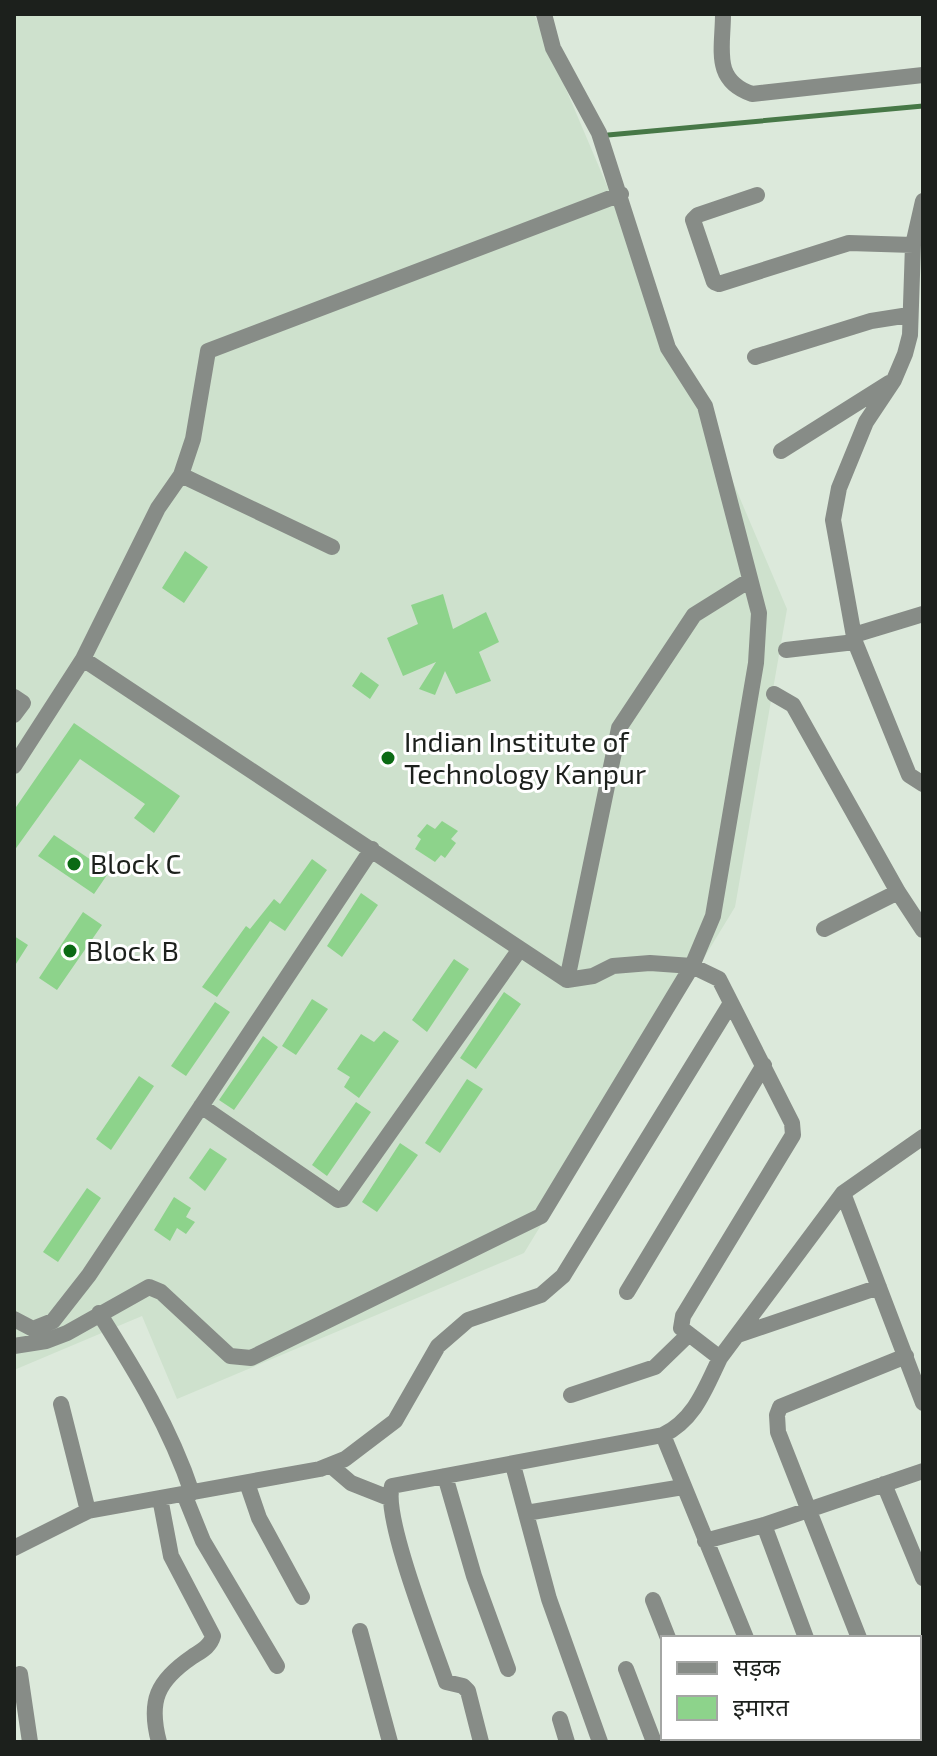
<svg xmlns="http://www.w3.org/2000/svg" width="937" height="1756" font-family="'Exo 2','Noto Sans Devanagari',sans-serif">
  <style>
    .built { fill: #cee1cd }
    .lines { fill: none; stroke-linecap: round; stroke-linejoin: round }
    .stream { stroke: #477847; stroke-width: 5 }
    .building { fill: #8dd38b }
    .minor { stroke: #878c87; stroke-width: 16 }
    .poi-dot { fill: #0b6a14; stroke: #fff; stroke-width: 3 }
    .labels { text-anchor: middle; stroke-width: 6; stroke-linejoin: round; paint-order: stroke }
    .poi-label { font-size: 28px; fill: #1c201c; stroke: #fff; text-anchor: start }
  </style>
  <rect width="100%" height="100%" fill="#dce9db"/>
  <!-- built -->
  <path class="built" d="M 14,14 L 534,14 L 787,609 L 735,907 L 524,1253 L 177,1399 L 142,1316 L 14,1370 Z"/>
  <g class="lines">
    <!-- stream -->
    <path class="stream" d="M 608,135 L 923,106"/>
  </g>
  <!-- building -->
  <path class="building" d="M 185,551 L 208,567 L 184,603 L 162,588 Z
    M 443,594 L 453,629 L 486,612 L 499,642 L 479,652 L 491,681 L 456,694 L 445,671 L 435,695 L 419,689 L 436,662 L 403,676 L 387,638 L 418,624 L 411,605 Z
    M 361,672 L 379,685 L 370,699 L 352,686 Z
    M 74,723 L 180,796 L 154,833 L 134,818 L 145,804 L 80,759 L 14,851 L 14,810 Z
    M 442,821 L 458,831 L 451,839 L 456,843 L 445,858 L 441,855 L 435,862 L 415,849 L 421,839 L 417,836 L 427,824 L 435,829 Z
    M 54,835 L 109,872 L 94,894 L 38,856 Z
    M 312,859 L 327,870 L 285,931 L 270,921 L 217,997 L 202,987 L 246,926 L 250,929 L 274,899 L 280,904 Z
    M 361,893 L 378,905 L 342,957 L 327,946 Z
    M 83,912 L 102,925 L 57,990 L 39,978 Z
    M 14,936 L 28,945 L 14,967 Z
    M 454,959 L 469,969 L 427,1032 L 412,1020 Z
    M 504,992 L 521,1004 L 476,1069 L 460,1058 Z
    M 312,999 L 328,1009 L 296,1055 L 282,1046 Z
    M 215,1002 L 230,1012 L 186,1076 L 171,1066 Z
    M 384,1031 L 399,1041 L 359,1098 L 344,1087 L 350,1077 L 337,1069 L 361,1034 L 374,1042 Z
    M 263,1036 L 278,1047 L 234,1110 L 219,1100 Z
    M 139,1076 L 154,1086 L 111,1150 L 96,1139 Z
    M 467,1079 L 483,1089 L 440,1153 L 425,1143 Z
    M 356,1102 L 371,1112 L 327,1176 L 312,1165 Z
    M 400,1143 L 418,1155 L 377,1212 L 362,1202 Z
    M 210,1148 L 227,1159 L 205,1191 L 189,1178 Z
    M 87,1188 L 101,1198 L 58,1262 L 43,1252 Z
    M 174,1197 L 191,1208 L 186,1217 L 195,1222 L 186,1234 L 177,1228 L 170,1241 L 154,1230 Z"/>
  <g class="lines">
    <!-- minor -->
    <path class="minor" d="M 723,14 C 723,49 712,80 752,94 L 923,75
      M 621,194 L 208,351 L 193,439 L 181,475 L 158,508 L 83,659 L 567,980 L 593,976 L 613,966 L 650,963 L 692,966 L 719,979 L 792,1123 L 793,1135 L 683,1316 L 681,1328 L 720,1358 L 843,1193 L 923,1137
      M 757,195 L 698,215 L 693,220 L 714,282 L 719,284 L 849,243 L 913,245
      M 923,201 L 913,245 L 910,335 L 905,354 L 894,380 L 866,422 L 839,488 L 833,520 L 855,642 L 909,775 L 923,784
      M 755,357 L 871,321 L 909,315
      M 781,451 L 889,383
      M 181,475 L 332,547
      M 854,635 L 923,614
      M 786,650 L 855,642
      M 774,694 L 793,705 L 898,892 L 923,930
      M 14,697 L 23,703 L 14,715
      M 14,766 L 83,659
      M 824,929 L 898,892
      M 567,980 L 619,728 L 694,615 L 750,580
      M 201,1106 L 338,1200 L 343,1199 L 520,949
      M 843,1193 L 923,1403
      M 627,1292 L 764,1065
      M 99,1313 C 136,1372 170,1427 192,1493
      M 14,1319 L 33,1329 L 53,1321 L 89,1275 L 372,849
      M 738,1335 L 879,1287
      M 14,1346 L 46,1341 L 67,1333 L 149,1287 L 161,1292 L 230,1356 L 251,1358 L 541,1216 L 692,966 L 713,916 L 756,663 L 759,613 L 705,406 L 668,348 L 599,133 L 553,48 L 544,14
      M 571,1395 L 655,1367 L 688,1335
      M 61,1404 L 88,1511 L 320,1469 L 345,1459 L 395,1421 L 438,1346 L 468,1320 L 541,1295 L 563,1276 L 731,1003
      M 663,1435 L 746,1638
      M 330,1465 L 351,1483 L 389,1498
      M 513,1465 L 549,1599 L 600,1742
      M 445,1476 L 474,1576 L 508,1669
      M 247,1483 L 259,1518 L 302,1597
      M 884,1484 L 923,1578
      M 184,1494 L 203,1541 L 277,1666
      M 526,1513 L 683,1487
      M 764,1525 L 806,1638
      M 705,1541 L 764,1525 L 923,1471
      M 14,1548 L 88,1511
      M 653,1600 L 668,1638
      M 360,1631 L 390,1742
      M 859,1638 L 778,1432 L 777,1415 L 780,1407 L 906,1356
      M 626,1669 L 654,1742
      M 20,1674 L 30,1742
      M 919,1683 L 923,1680
      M 560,1719 L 567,1742
      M 706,1738 L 708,1742
      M 789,1738 L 791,1742
      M 844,1738 L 845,1742
      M 892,1738 L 893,1742
      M 159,1742 C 148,1701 157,1681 192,1657 C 201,1651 210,1647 213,1636 L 171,1556 L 160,1498
      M 481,1742 L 468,1691 L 463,1686 L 446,1682 C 434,1646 382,1516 392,1486 L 663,1435 C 695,1419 705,1389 720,1358
      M 909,1742 L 909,1738"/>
  </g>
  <!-- markers -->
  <g class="poi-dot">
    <circle cx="388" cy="758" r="8"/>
    <circle cx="74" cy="864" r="8"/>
    <circle cx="70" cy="951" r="8"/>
  </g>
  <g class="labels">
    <!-- poi labels -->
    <g class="poi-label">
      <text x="404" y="752">Indian Institute of<tspan x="404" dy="32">Technology Kanpur</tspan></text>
      <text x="90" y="874">Block C</text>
      <text x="86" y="961">Block B</text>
    </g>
  </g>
  <!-- border -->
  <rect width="937" height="1756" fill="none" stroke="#1c201c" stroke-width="32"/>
  <!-- legend -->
  <rect x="661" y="1636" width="260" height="104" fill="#ffffff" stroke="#a4a6a4" stroke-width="2"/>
  <rect x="677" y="1662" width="40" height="12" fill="#878c87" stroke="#a4a6a4" stroke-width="2"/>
  <text x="733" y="1676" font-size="24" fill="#1c201c">सड़क</text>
  <rect x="677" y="1696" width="40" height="24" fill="#8dd38b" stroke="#a4a6a4" stroke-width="2"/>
  <text x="733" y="1716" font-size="24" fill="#1c201c">इमारत</text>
</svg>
